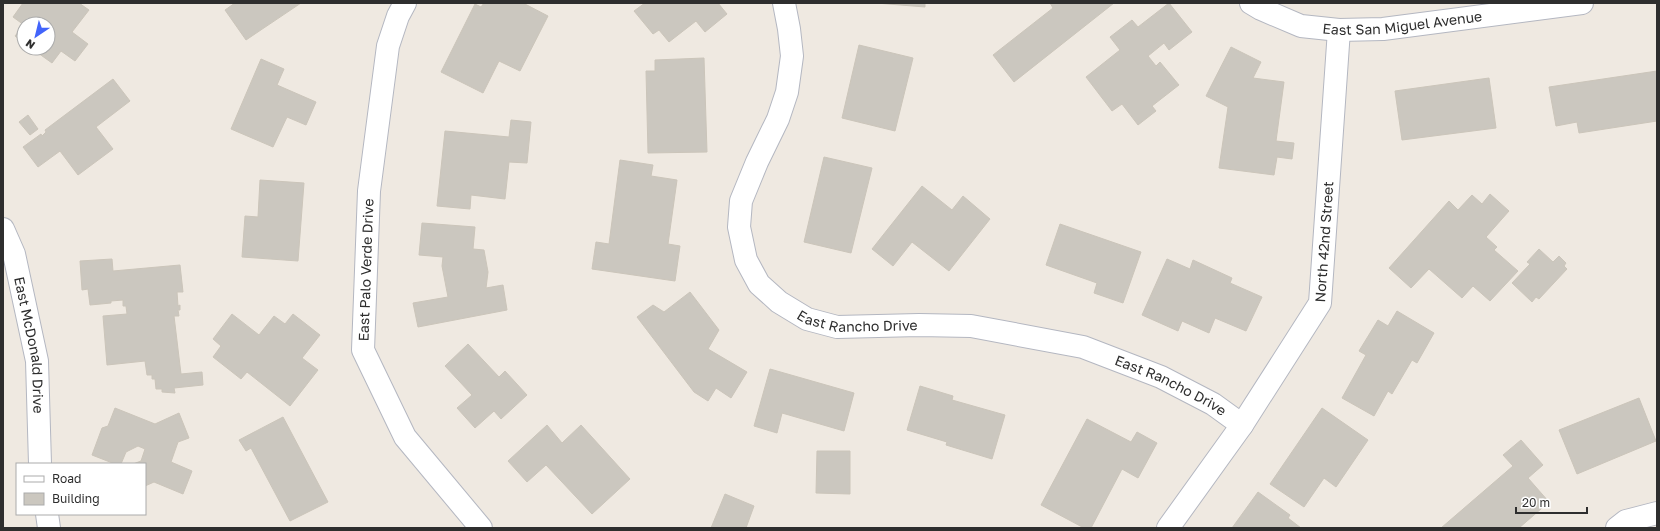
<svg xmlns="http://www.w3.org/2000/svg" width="1660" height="531" font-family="'Golos Text',sans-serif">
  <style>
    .building { fill: #cbc7bf; stroke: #cbc5ba }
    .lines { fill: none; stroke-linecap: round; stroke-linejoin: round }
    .minor-casing { stroke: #b4b7c1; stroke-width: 24 }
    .minor { stroke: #fff; stroke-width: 22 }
    .labels { text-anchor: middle; stroke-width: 4; stroke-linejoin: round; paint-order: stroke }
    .street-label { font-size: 14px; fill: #2e2e2e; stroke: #fff }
  </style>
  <rect width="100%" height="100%" fill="#efe9e1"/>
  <!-- building -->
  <path class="building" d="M 23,3 L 79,3 L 89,10 L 72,32 L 88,44 L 75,61 L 61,51 L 52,63 L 31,48 L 48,48 L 48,24 L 24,24 L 24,43 L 15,36 L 24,25 L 13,17 Z
    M 235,3 L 301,3 L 246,40 L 225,10 Z
    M 484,3 L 523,3 L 548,16 L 520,71 L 499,61 L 483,93 L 441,72 L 475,4 L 481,7 Z
    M 645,3 L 718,3 L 727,14 L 705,32 L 696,21 L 669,42 L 659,30 L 653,34 L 634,11 Z
    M 876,3 L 925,3 L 925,7 Z
    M 1050,3 L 1114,3 L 1014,82 L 993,55 L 1053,8 Z
    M 1169,3 L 1192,32 L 1169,50 L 1164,43 L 1148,56 L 1156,66 L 1160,62 L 1179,85 L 1152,106 L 1156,111 L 1138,125 L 1122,104 L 1112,111 L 1086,77 L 1120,50 L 1110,37 L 1132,20 L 1138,27 Z
    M 859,45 L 913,58 L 895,131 L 842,118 Z
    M 1231,47 L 1261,62 L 1253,78 L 1284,82 L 1276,141 L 1294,143 L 1292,159 L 1277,157 L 1274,175 L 1219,168 L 1228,107 L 1206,96 Z
    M 704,58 L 707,152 L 648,153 L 646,71 L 655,71 L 655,60 Z
    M 261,59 L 284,69 L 277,85 L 316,102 L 306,125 L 287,117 L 273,147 L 231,129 Z
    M 1657,71 L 1657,121 L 1579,133 L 1577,122 L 1556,126 L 1549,87 Z
    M 1489,78 L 1496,128 L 1402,140 L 1395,91 Z
    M 113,79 L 130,101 L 96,127 L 113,149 L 78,175 L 60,151 L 38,167 L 23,147 L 41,134 L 42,136 L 46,132 L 45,130 Z
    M 28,115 L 38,129 L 30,135 L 19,122 Z
    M 511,120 L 531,122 L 527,163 L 509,162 L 505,199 L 471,195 L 470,209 L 437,206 L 445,131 L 509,137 Z
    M 824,157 L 872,168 L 851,253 L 804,242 Z
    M 620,160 L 653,165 L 651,176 L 677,180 L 668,244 L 680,246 L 675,281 L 592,269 L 596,242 L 609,244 Z
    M 260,180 L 304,183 L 298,261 L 242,257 L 245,216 L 258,217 Z
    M 922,186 L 952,210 L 963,196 L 990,219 L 949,271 L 912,242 L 893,266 L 872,249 Z
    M 1490,194 L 1509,211 L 1486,237 L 1497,247 L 1494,250 L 1518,271 L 1490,301 L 1473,286 L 1462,298 L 1429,269 L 1411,288 L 1389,268 L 1449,201 L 1458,210 L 1472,195 L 1482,204 Z
    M 422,223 L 475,227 L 473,249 L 484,250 L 488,272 L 486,288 L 503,285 L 507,310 L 418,327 L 413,303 L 448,297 L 442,266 L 443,257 L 419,255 Z
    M 1060,224 L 1141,252 L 1123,303 L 1094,293 L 1097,283 L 1046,265 Z
    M 1539,249 L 1553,262 L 1559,256 L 1566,263 L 1564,266 L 1567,269 L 1539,299 L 1536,297 L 1532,302 L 1512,283 L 1530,264 L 1527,262 Z
    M 112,259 L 113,271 L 180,265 L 183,292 L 177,292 L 178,306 L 180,305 L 180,310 L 178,310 L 179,316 L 174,316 L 181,374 L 202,372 L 203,385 L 174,388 L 175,393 L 162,392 L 162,389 L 156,389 L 155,379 L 152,379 L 152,375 L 147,375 L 145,361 L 107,365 L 103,316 L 127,314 L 126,306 L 123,306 L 123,300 L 111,301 L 111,303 L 90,305 L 88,289 L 82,290 L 80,261 Z
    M 1167,259 L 1190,269 L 1193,260 L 1232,278 L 1230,283 L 1262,297 L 1246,331 L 1215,318 L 1209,333 L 1182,321 L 1178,331 L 1142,315 Z
    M 690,292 L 719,330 L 708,349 L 747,372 L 731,398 L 716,388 L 708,401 L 694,392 L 637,317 L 653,305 L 664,312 Z
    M 1397,311 L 1434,333 L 1417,363 L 1412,360 L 1392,394 L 1388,391 L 1374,416 L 1342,398 L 1366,355 L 1359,351 L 1378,320 L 1388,326 Z
    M 232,314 L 259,335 L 274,316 L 285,324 L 293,314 L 320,335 L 302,358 L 318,370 L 290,406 L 247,372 L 241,379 L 213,357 L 221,346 L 213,339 Z
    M 468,344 L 499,377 L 505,371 L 527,395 L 501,419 L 494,411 L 475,428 L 457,408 L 472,395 L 445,366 Z
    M 770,369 L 854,393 L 844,431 L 782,413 L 777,433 L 754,426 Z
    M 920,386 L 953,396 L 952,400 L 1005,415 L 992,459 L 946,445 L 947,442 L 907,430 Z
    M 1639,398 L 1656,441 L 1577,474 L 1559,430 Z
    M 115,408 L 155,424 L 179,413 L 189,438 L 178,442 L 171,462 L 192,471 L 183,494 L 154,482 L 145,486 L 145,464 L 133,464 L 141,461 L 145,449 L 138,446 L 126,452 L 121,464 L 115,464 L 92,455 L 102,428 L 108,426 Z
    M 1322,408 L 1368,440 L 1336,487 L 1324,478 L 1304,507 L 1270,484 Z
    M 283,417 L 328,502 L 290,521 L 251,448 L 246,451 L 239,440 Z
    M 1087,419 L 1131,442 L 1137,432 L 1157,443 L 1138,478 L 1122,469 L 1091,528 L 1084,528 L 1041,505 Z
    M 547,425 L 562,443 L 581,425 L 630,479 L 592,514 L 546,465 L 527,482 L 508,461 Z
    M 1521,440 L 1543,465 L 1528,478 L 1549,502 L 1519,528 L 1441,528 L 1513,466 L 1503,455 Z
    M 817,451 L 850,451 L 850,494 L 816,493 Z
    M 1258,492 L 1290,515 L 1288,518 L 1301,528 L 1232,528 Z
    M 725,494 L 754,506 L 746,528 L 711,528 Z"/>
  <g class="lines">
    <!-- minor casing -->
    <g class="minor-casing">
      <g id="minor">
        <path d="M 405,3 L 398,16 L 388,46 L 369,191 L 363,350 L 405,437 L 481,528"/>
        <path id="s1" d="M 784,3 L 789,29 L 792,56 L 787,92 L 778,119 L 757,162 L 741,201 L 739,227 L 746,260 L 759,284 L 779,302 L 807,319 L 837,327 L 919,325 L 971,326 L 1083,347 L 1161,377 L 1213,404 L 1242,425"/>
        <path id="s2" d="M 1251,3 L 1261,9 L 1301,26 L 1339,30 L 1383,29 L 1582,3"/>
        <path id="s3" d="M 3,229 L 14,254 L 37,361 L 40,464"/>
        <path d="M 47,514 L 49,528"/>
        <path id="s4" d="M 1168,528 L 1242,425 L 1320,303 L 1339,30"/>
        <path d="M 1617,528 L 1626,521 L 1657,513"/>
      </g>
    </g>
    <!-- minor -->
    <use href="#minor" class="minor"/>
  </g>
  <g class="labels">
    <!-- street labels -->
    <g class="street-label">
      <text dy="5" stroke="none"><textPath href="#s2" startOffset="157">East San Miguel Avenue</textPath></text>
      <text dy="5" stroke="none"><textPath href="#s4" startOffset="333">North 42nd Street</textPath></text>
      <text transform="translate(366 270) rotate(-88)" y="5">East Palo Verde Drive</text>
      <text dy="5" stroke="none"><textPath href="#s1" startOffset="406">East Rancho Drive</textPath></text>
      <text dy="5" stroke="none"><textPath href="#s3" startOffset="120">East McDonald Drive</textPath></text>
      <text dy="5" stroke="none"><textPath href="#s1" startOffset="730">East Rancho Drive</textPath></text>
    </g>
  </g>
  <!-- border -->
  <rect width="1660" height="531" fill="none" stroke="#2e2e2e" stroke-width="8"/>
  <!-- legend -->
  <rect x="16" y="463" width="130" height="52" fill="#ffffff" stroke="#ababab"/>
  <rect x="24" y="476" width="20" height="6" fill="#ffffff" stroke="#ababab"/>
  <text x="52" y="483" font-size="12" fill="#2e2e2e">Road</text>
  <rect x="24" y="493" width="20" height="12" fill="#cbc7bf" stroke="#ababab"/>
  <text x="52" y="503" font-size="12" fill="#2e2e2e">Building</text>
  <!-- north arrow -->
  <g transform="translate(36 36) rotate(215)"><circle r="19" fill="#ffffff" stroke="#ababab"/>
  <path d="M0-3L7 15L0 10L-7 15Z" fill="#4264fb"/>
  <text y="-6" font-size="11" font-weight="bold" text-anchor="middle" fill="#2e2e2e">N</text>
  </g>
  <!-- scale -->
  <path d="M1516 507v6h71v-6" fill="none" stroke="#2e2e2e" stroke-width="2"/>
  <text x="1522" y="507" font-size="12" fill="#2e2e2e" stroke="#ffffff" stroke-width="3" paint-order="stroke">20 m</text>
</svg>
